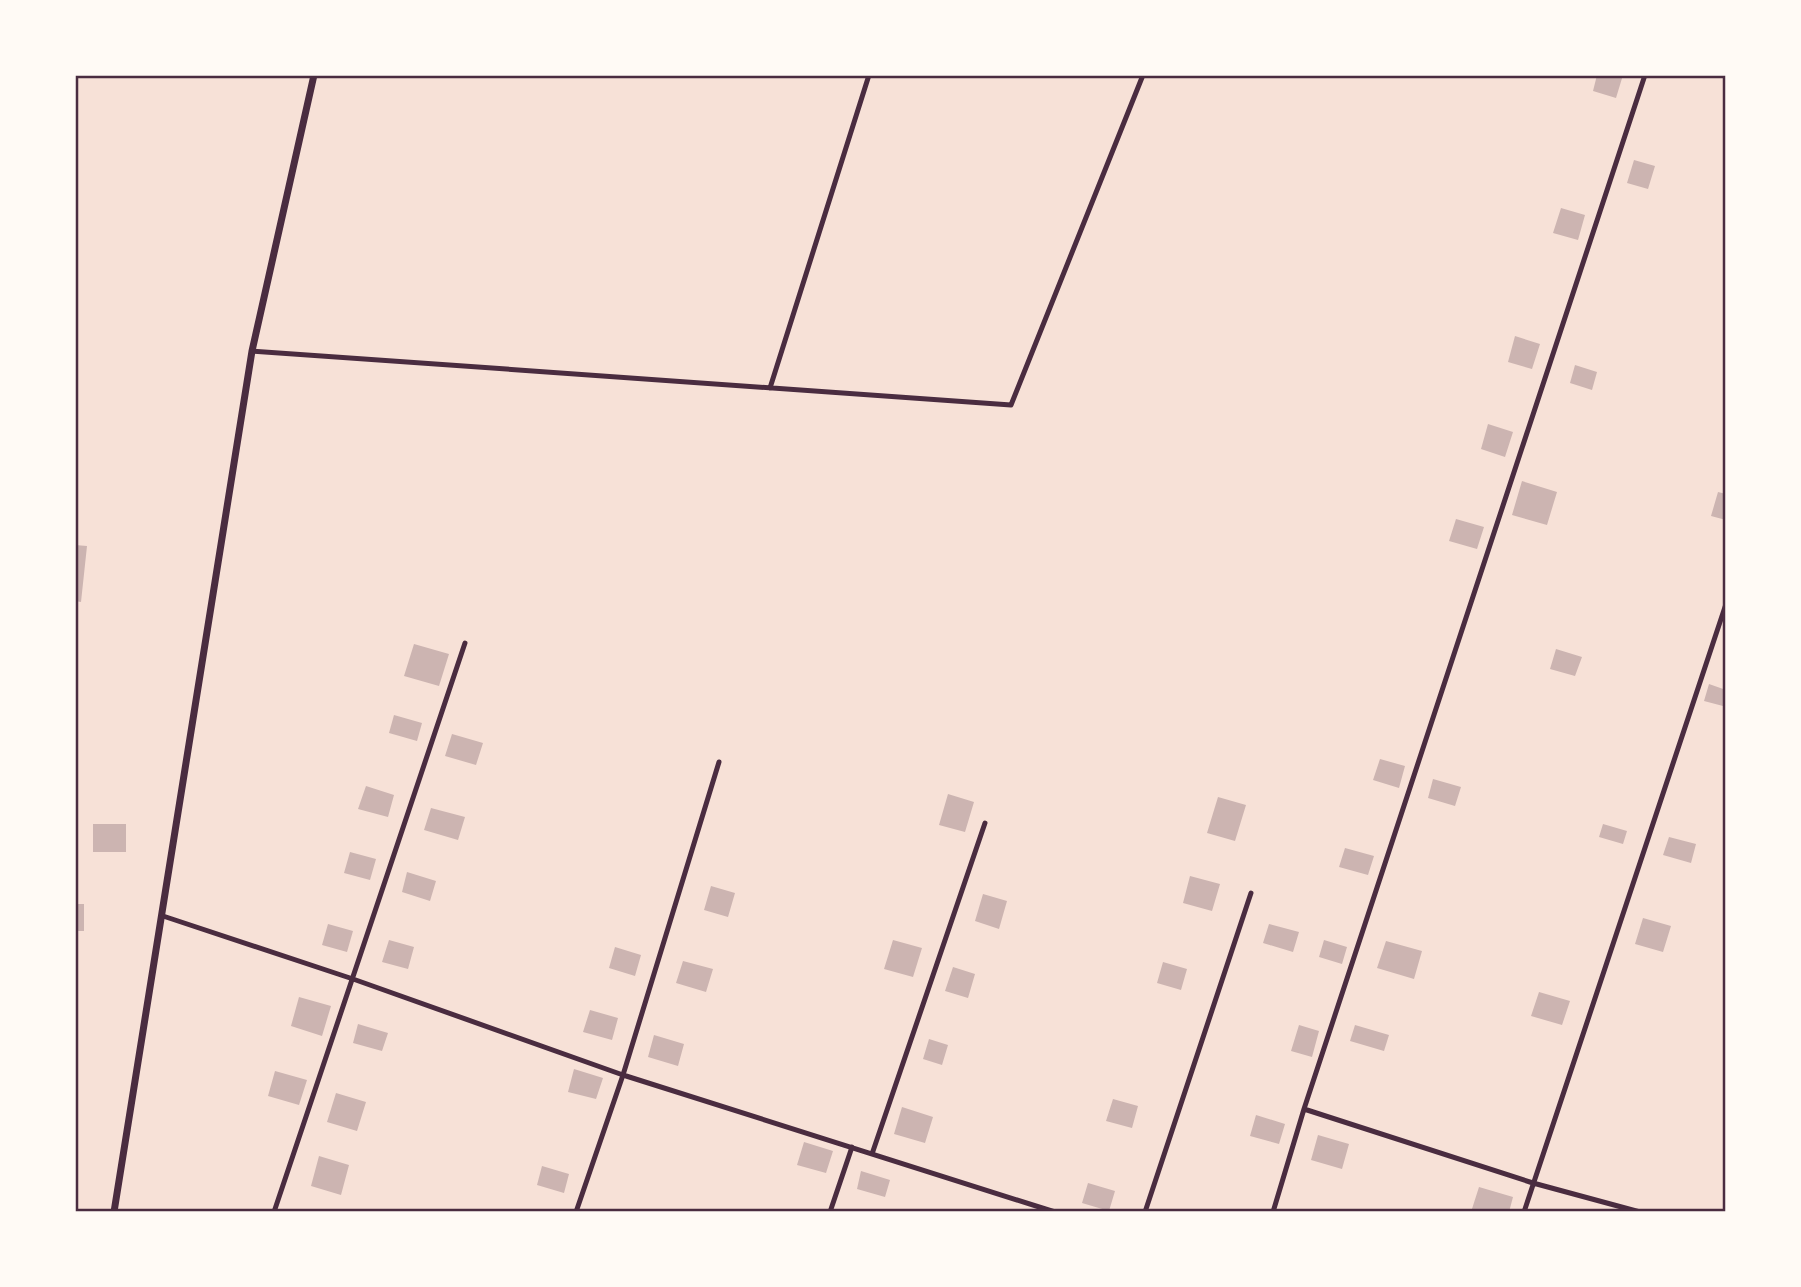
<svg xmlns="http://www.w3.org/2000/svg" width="1801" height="1287" font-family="'Fira Sans',sans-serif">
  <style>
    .building { fill: #ccb4b1 }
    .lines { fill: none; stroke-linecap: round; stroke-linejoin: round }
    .service { stroke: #4a2c40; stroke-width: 5 }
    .minor { stroke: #4a2c40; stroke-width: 7 }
    .neatline { fill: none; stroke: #4a2c40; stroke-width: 2.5 }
  </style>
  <rect width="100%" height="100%" fill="#f7e1d7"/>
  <!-- building -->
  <path class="building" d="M 1597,75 L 1623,75 L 1616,98 L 1593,91 Z
    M 1634,160 L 1655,166 L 1648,189 L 1627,183 Z
    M 1561,208 L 1585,215 L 1578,240 L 1553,233 Z
    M 1515,336 L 1540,344 L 1532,369 L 1508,362 Z
    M 1575,365 L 1597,372 L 1592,390 L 1570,383 Z
    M 1488,424 L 1513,432 L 1505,457 L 1481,449 Z
    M 1522,481 L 1557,492 L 1547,525 L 1512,515 Z
    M 1718,492 L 1726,494 L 1726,520 L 1711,516 Z
    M 1456,519 L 1484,527 L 1477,549 L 1449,541 Z
    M 75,545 L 87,546 L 81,602 L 75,601 Z
    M 414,644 L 449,654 L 439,686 L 404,676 Z
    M 1556,649 L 1582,657 L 1575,676 L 1550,669 Z
    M 1709,684 L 1726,690 L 1723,706 L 1704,701 Z
    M 394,715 L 422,723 L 417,741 L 389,733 Z
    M 452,734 L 483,743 L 476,765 L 445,756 Z
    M 1380,759 L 1405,766 L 1399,788 L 1373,780 Z
    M 1433,779 L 1461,787 L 1455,806 L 1428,798 Z
    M 366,786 L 394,795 L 388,817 L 358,809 Z
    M 948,794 L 974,802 L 965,832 L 939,825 Z
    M 1218,797 L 1246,805 L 1235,841 L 1207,833 Z
    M 431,808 L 465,817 L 458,840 L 424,830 Z
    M 93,824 L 126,824 L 126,852 L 93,852 Z
    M 1603,824 L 1627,831 L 1623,844 L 1599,837 Z
    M 1669,837 L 1696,844 L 1691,863 L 1663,855 Z
    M 1345,848 L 1374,856 L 1368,875 L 1339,867 Z
    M 350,852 L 376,859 L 370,880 L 344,873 Z
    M 407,872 L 436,881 L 430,901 L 402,892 Z
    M 1190,876 L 1220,884 L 1212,911 L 1183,903 Z
    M 711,886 L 735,893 L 728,917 L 704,910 Z
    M 983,894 L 1007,901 L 999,929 L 975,921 Z
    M 75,904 L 84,904 L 84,931 L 75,931 Z
    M 1643,918 L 1671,926 L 1663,952 L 1635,944 Z
    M 328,924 L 353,931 L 347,952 L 322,945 Z
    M 1269,924 L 1299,932 L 1293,952 L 1263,943 Z
    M 389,940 L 414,947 L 408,969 L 382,962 Z
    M 893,940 L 922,948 L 913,977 L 884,969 Z
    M 1324,940 L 1347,947 L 1342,964 L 1319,957 Z
    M 1386,941 L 1422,951 L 1414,979 L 1377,968 Z
    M 615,947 L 641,955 L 635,976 L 609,968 Z
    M 683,961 L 713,969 L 706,992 L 676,983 Z
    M 1163,962 L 1187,969 L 1181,990 L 1157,983 Z
    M 953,967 L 975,974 L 968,998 L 945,991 Z
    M 1539,992 L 1570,1001 L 1562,1025 L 1531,1016 Z
    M 299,997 L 331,1006 L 322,1036 L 291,1026 Z
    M 590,1010 L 618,1018 L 612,1040 L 583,1032 Z
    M 358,1024 L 388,1033 L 382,1051 L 353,1043 Z
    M 1299,1025 L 1319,1031 L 1312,1057 L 1291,1051 Z
    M 1355,1025 L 1389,1035 L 1384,1051 L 1350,1041 Z
    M 654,1035 L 684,1044 L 678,1066 L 648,1057 Z
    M 929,1039 L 948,1045 L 942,1065 L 923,1059 Z
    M 574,1069 L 603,1078 L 596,1099 L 568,1092 Z
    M 275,1071 L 307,1080 L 299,1105 L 268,1096 Z
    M 336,1093 L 366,1102 L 357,1131 L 327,1122 Z
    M 1113,1099 L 1138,1106 L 1132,1128 L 1106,1121 Z
    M 902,1107 L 933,1117 L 925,1143 L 894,1134 Z
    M 1256,1115 L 1285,1124 L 1279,1144 L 1250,1136 Z
    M 1318,1135 L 1349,1144 L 1342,1169 L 1311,1160 Z
    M 804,1142 L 833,1151 L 826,1173 L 797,1165 Z
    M 319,1156 L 349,1165 L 341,1195 L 311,1186 Z
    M 542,1166 L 569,1174 L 564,1193 L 537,1185 Z
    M 861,1171 L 890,1180 L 885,1197 L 857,1189 Z
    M 1088,1183 L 1115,1191 L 1109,1211 L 1082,1203 Z
    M 1479,1187 L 1513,1197 L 1509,1212 L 1471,1212 Z"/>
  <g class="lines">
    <!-- service -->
    <path class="service" d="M 252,351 L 1011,405 L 1143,75
      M 770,388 L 869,75
      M 163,916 L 353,979 L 623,1075 L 1055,1212
      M 872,1154 L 985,823
      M 274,1212 L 465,643
      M 576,1212 L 623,1075 L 719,762
      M 830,1212 L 852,1147
      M 1145,1212 L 1251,893
      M 1273,1212 L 1304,1109
      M 1524,1212 L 1726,604
      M 1640,1212 L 1533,1183 L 1304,1109 L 1645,75"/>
    <!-- minor -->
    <path class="minor" d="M 114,1212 L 252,351 L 314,75"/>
  </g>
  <!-- border -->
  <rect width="1801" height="1287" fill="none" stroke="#fffaf5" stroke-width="154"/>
  <rect x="77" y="77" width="1647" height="1133" class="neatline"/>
</svg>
